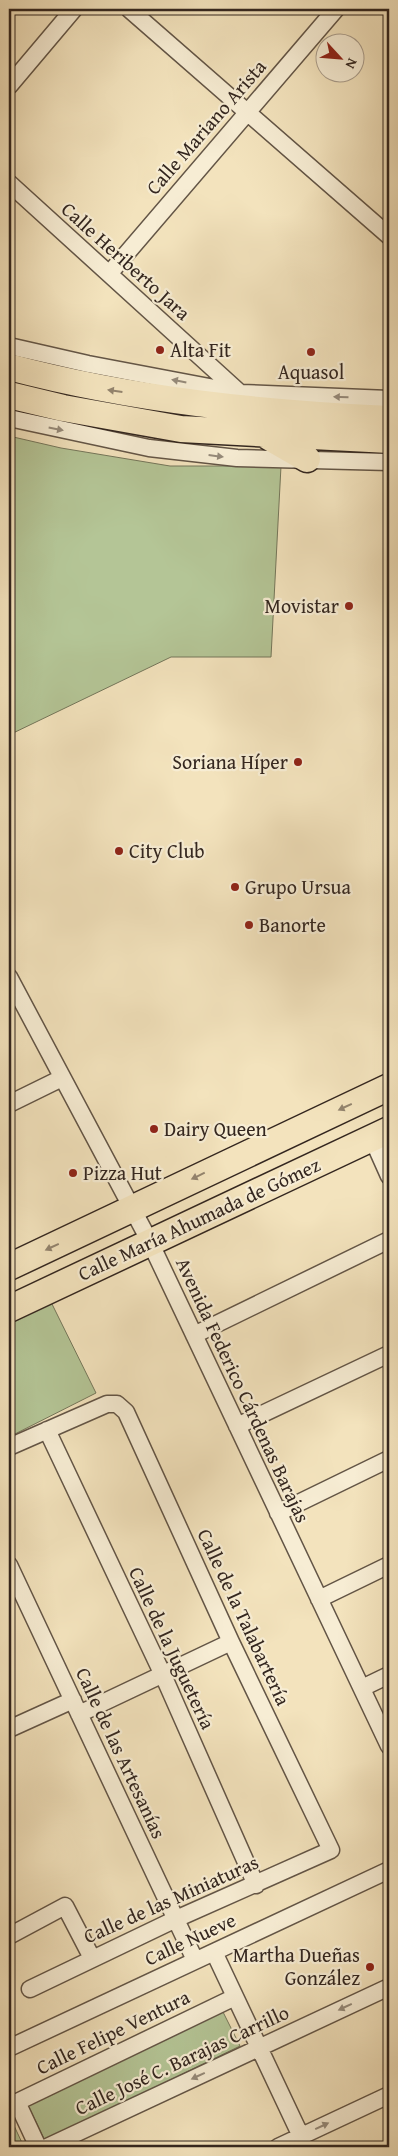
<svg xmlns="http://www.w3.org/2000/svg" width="398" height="2156" font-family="'Gentium Book Plus',serif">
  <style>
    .green { fill: #b4c596; stroke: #74765a }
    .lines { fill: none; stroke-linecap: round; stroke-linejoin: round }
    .minor-casing { stroke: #635546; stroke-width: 19 }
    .primary-casing { stroke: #33261f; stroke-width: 29 }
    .minor { stroke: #f7edd4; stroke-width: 16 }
    .primary { stroke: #f3e3bd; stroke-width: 26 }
    .oneway { fill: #958a7a }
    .oneway2 { fill: #93846e }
    .poi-dot { fill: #8f2418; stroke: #f7edd4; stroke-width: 2 }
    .labels { text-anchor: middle; stroke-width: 4.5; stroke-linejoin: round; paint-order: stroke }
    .street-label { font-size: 20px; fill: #33261f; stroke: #f7edd4 }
    .poi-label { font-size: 20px; fill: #33261f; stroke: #f7edd4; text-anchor: start }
  </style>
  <rect width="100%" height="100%" fill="#f3e3bd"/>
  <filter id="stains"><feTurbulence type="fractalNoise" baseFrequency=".004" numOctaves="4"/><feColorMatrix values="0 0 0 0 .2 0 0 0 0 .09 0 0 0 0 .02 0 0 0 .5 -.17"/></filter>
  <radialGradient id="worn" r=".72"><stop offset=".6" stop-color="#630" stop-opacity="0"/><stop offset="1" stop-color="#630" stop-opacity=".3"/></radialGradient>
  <!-- green -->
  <path class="green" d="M 9,436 L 61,448 L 170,466 L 281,466 L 271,657 L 171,657 L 9,735 Z
    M 50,1300 L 96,1393 L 9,1437 L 9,1320 Z
    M 222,2010 L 240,2046 L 45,2141 L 28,2105 Z
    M 9,2115 L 24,2147 L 9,2147 Z"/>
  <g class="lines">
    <!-- minor casing -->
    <g class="minor-casing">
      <path id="minor" d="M 129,9 L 389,236
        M 9,86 L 74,9
        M 9,183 L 240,393
        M 109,274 L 336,9
        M 9,346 L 88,364 L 241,393 L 389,399
        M 9,418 L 149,448 L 237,458 L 389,462
        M 9,977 L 150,1242 L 389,1746
        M 9,1104 L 62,1078
        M 372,1138 L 389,1176
        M 194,1335 L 389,1240
        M 237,1426 L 389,1354
        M 47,1430 L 163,1675 L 256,1885
        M 9,1447 L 107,1404 L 117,1404 L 126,1412 L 231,1642 L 331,1850 L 176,1919 L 30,1989
        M 278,1513 L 389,1459
        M 9,1565 L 195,1960
        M 319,1599 L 389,1565
        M 362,1688 L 389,1675
        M 79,1714 L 231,1642
        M 9,1729 L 73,1700
        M 9,1936 L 65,1906 L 92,1958
        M 214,1952 L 306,2147
        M 9,2048 L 389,1870
        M 17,2102 L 38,2147
        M 9,2106 L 235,1997
        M 47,2147 L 389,1987
        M 278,2147 L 389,2095"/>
    </g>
    <!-- primary casing -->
    <g class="primary-casing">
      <path id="primary" d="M 9,367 C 133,400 261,413 389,419
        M 9,395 L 63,408 L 181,429 L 389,440
        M 269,437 L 307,459
        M 9,1267 L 389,1087
        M 9,1309 L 389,1130"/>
    </g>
    <!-- minor -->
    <use href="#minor" class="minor"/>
    <!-- primary -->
    <use href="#primary" class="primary"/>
  </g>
  <!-- one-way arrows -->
  <defs><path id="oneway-solid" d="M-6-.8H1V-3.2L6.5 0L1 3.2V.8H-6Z" transform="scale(1.25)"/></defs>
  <g class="oneway">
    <use href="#oneway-solid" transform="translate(179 381) rotate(-169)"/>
    <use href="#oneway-solid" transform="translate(341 397) rotate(-178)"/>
    <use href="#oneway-solid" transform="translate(56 429) rotate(11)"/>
    <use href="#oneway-solid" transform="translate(216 456) rotate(7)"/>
    <use href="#oneway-solid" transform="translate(345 2007) rotate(155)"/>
    <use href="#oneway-solid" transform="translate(198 2076) rotate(155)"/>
    <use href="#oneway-solid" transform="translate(322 2126) rotate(-25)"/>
  </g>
  <g class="oneway2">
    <use href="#oneway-solid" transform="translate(115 391) rotate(-172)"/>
    <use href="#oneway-solid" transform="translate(345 1107) rotate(155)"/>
    <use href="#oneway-solid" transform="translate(198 1176) rotate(154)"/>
    <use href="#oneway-solid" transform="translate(52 1247) rotate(155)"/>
  </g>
  <!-- markers -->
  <g class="poi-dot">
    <circle cx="160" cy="350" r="5"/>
    <circle cx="311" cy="352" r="5"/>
    <circle cx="349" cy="606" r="5"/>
    <circle cx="298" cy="762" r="5"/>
    <circle cx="119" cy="851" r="5"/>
    <circle cx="235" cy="887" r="5"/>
    <circle cx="249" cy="925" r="5"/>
    <circle cx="154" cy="1129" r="5"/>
    <circle cx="73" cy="1173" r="5"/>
    <circle cx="370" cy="1967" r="5"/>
  </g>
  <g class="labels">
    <!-- street labels -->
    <g class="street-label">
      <text transform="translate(206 127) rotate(-49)" y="7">Calle Mariano Arista</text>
      <text transform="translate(126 261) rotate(42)" y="7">Calle Heriberto Jara</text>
      <text transform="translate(199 1219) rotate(-25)" y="7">Calle María Ahumada de Gómez</text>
      <text transform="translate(243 1390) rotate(65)" y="7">Avenida Federico Cárdenas Barajas</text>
      <text transform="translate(244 1617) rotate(65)" y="7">Calle de la Talabartería</text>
      <text transform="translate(172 1648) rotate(65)" y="7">Calle de la Juguetería</text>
      <text transform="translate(121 1753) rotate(65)" y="7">Calle de las Artesanías</text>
      <text transform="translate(171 1899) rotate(-24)" y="7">Calle de las Miniaturas</text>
      <text transform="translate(190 1939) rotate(-25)" y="7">Calle Nueve</text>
      <text transform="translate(113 2032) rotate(-26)" y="7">Calle Felipe Ventura</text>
      <text transform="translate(182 2060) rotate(-25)" y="7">Calle José C. Barajas Carrillo</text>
    </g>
    <!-- poi labels -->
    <g class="poi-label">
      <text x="170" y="357">Alta Fit</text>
      <text x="311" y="379" text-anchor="middle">Aquasol</text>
      <text x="339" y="613" text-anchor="end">Movistar</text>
      <text x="288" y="769" text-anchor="end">Soriana Híper</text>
      <text x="129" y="858">City Club</text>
      <text x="245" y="894">Grupo Ursua</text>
      <text x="259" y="932">Banorte</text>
      <text x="164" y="1136">Dairy Queen</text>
      <text x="83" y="1180">Pizza Hut</text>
      <text x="360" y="1962" text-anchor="end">Martha Dueñas<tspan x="360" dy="23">González</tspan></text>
    </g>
  </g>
  <!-- margin -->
  <rect width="398" height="2156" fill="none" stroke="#f3e3bd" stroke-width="30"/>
  <rect x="10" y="10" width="378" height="2136" fill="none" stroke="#33261f" stroke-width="2.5"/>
  <rect x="15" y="15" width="368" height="2126" fill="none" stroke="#33261f"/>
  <!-- north arrow -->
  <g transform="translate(340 58) rotate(116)"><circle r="24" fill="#f7edd4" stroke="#a99d8c"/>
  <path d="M0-4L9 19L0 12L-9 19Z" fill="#8f2418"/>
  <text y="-8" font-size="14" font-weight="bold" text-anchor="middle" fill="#33261f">N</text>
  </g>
  <rect width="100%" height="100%" filter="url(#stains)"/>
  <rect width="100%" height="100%" fill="url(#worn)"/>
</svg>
